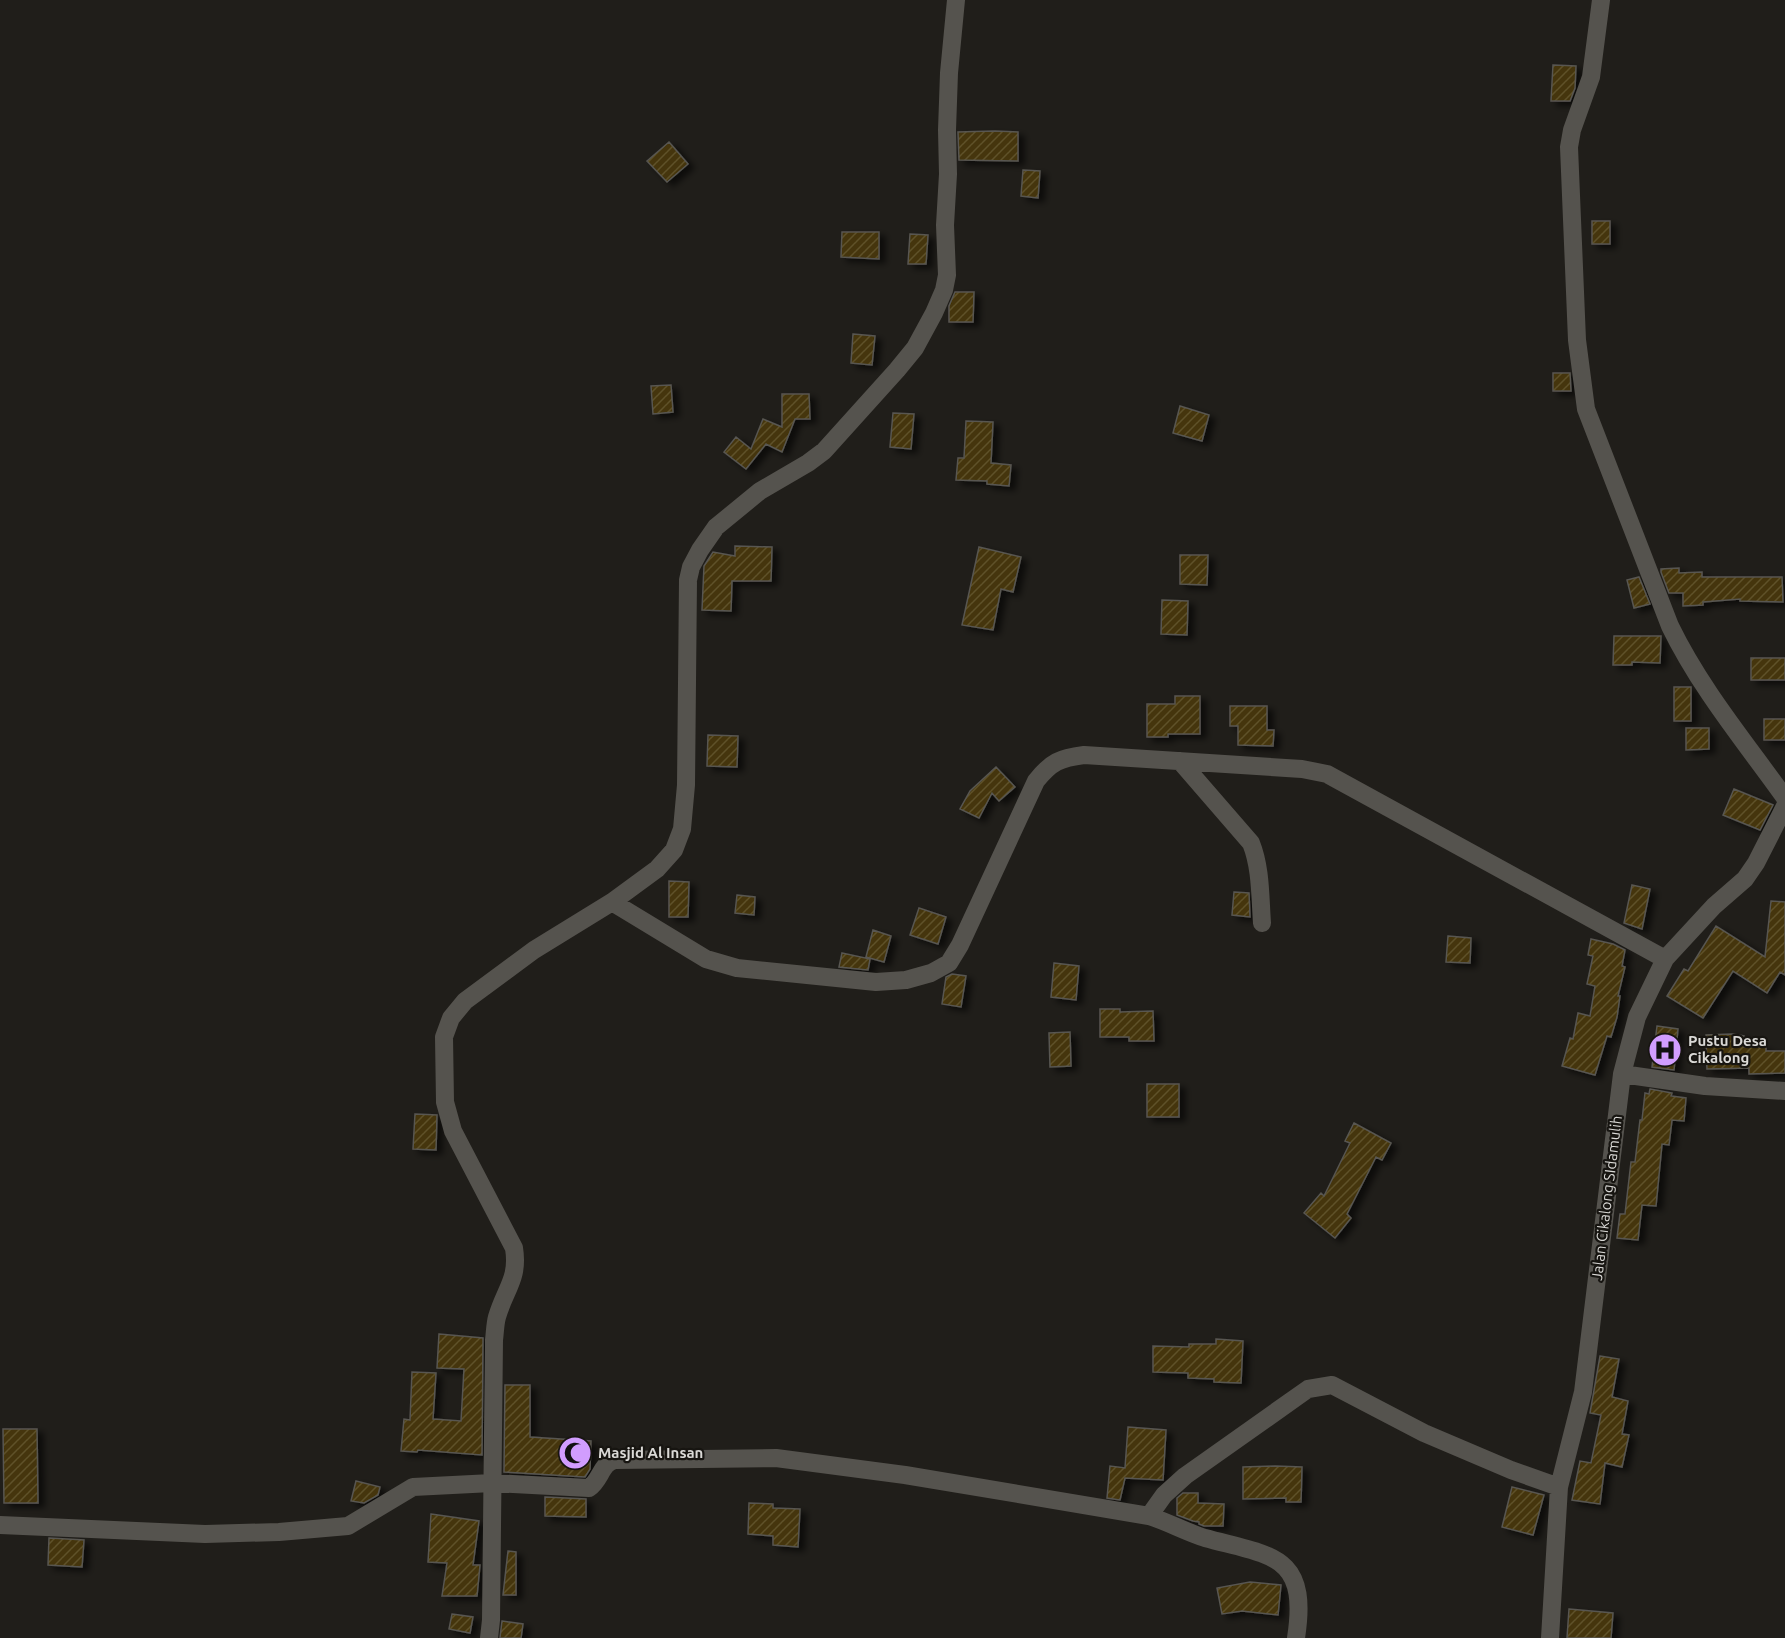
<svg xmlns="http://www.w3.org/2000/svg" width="1785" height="1638" font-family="Ubuntu,sans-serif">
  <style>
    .building { fill: url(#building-hatch); stroke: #585651; stroke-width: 1.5; filter: url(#shadow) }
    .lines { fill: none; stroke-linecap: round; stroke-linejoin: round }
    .street { stroke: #55534e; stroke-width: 18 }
    .labels { text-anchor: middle; stroke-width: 4.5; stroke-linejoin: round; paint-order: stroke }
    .poi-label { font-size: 15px; font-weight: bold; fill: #dad9d6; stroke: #171511; text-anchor: start }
    .street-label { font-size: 15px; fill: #dad9d6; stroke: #171511 }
  </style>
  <defs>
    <pattern id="building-hatch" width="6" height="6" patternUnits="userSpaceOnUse" patternTransform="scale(1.5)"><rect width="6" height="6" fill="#443407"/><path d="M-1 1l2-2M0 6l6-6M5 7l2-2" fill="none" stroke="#5e512a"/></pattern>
    <filter id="shadow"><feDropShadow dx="6" dy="4" stdDeviation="3" flood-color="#0009"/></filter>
  </defs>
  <rect width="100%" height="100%" fill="#201e1a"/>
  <!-- building -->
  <path class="building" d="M 1553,65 L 1576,66 L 1575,88 L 1570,101 L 1551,101 Z
    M 995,131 L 1018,132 L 1018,161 L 959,160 L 958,132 Z
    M 669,142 L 688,164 L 667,182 L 647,161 Z
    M 1023,170 L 1040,171 L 1038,198 L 1021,196 Z
    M 1592,221 L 1610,221 L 1610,244 L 1592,244 Z
    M 842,232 L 879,232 L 879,259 L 841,257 Z
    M 910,234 L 928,235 L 926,264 L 908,264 Z
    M 955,292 L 974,292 L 973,322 L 949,322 L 949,306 Z
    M 853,334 L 875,336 L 872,365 L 851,363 Z
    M 1553,373 L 1570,373 L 1571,391 L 1553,391 Z
    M 671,385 L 673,412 L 653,414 L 651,386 Z
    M 782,394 L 809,394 L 810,419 L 795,419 L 782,452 L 766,444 L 746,469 L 724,452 L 736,437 L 751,449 L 763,419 L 782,427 Z
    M 1180,406 L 1209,415 L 1202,441 L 1173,433 Z
    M 893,413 L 914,414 L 911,449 L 890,447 Z
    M 966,421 L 993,422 L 991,463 L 1011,465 L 1009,486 L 987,484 L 987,481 L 956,480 L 958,458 L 964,458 Z
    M 735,546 L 772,547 L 771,581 L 732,581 L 731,611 L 702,610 L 704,566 L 713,552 L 735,556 Z
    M 979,547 L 1021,557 L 1013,592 L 1001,589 L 993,630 L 962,625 Z
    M 1180,555 L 1208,555 L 1207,585 L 1180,584 Z
    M 1679,568 L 1679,573 L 1702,572 L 1702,577 L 1782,577 L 1783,602 L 1740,601 L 1740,599 L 1703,602 L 1703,605 L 1683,606 L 1683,593 L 1669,593 L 1661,572 L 1661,569 Z
    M 1639,577 L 1650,604 L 1634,608 L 1627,580 Z
    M 1162,600 L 1188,601 L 1187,635 L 1161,634 Z
    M 1614,636 L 1661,636 L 1660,663 L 1632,662 L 1632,665 L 1613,665 Z
    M 1751,658 L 1785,658 L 1785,680 L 1751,680 Z
    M 1674,687 L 1691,687 L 1691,721 L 1674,721 Z
    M 1175,696 L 1200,696 L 1200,734 L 1168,734 L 1168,737 L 1147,737 L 1147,704 L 1175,704 Z
    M 1230,706 L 1267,706 L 1267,730 L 1274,730 L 1273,746 L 1238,745 L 1238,726 L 1230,726 Z
    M 1764,719 L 1785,719 L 1785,740 L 1764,740 Z
    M 1686,728 L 1709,728 L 1709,749 L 1686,750 Z
    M 708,735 L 738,736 L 737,767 L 707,766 Z
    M 996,767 L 1015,787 L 999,801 L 992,793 L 979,818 L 960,809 L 970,791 Z
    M 1734,789 L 1773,805 L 1760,830 L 1723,815 Z
    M 669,881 L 689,882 L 688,917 L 669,917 Z
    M 1632,885 L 1650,889 L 1642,929 L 1624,923 Z
    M 1234,892 L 1249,893 L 1250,917 L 1232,915 Z
    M 737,895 L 755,897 L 754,915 L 735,913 Z
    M 1771,901 L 1785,902 L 1785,975 L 1780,972 L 1767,993 L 1733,971 L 1703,1018 L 1667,996 L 1684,969 L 1688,971 L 1716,926 L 1765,957 Z
    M 919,908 L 946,917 L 938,944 L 910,935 Z
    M 873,930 L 891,936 L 884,962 L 866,957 Z
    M 1448,936 L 1471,938 L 1470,963 L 1446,962 Z
    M 1591,939 L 1613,944 L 1625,950 L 1622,966 L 1625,967 L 1618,996 L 1620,996 L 1617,1017 L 1611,1037 L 1607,1036 L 1595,1075 L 1562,1066 L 1570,1038 L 1573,1039 L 1578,1013 L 1590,1016 L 1595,986 L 1587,984 L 1593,956 L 1588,955 Z
    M 842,953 L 870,959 L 868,970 L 839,967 Z
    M 1054,963 L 1079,966 L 1076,1000 L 1051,997 Z
    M 952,974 L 966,976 L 961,1007 L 942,1004 L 946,977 Z
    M 1100,1009 L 1120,1009 L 1120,1012 L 1153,1011 L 1154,1041 L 1129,1041 L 1129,1037 L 1100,1037 Z
    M 1657,1026 L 1678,1029 L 1674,1070 L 1652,1067 Z
    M 1070,1032 L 1071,1066 L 1050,1067 L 1049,1033 Z
    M 1732,1034 L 1744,1036 L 1744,1047 L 1766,1047 L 1766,1051 L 1785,1051 L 1785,1073 L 1749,1074 L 1749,1068 L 1707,1069 L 1706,1035 Z
    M 1147,1084 L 1179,1084 L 1179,1117 L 1147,1117 Z
    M 1650,1089 L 1672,1093 L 1671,1096 L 1686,1098 L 1684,1121 L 1672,1120 L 1669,1145 L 1662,1144 L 1656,1206 L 1642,1205 L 1638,1240 L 1617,1238 L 1620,1214 L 1625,1214 L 1631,1162 L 1635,1162 L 1640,1120 L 1642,1120 L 1645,1093 L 1649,1094 Z
    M 415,1114 L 437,1115 L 436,1150 L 413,1149 Z
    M 1354,1123 L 1391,1143 L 1382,1160 L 1376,1157 L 1347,1214 L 1351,1218 L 1335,1238 L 1304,1213 L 1321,1193 L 1324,1196 L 1350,1143 L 1345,1141 Z
    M 439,1334 L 483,1338 L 482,1455 L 418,1450 L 417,1452 L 401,1451 L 404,1419 L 410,1420 L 412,1372 L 436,1373 L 433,1419 L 461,1421 L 464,1369 L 437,1368 Z
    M 1216,1339 L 1243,1341 L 1241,1383 L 1214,1382 L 1214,1379 L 1188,1378 L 1188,1373 L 1153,1372 L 1153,1346 L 1189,1347 L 1189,1344 L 1216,1344 Z
    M 1600,1356 L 1619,1359 L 1612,1397 L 1628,1401 L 1622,1434 L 1629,1435 L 1622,1467 L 1605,1463 L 1600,1504 L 1572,1500 L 1580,1461 L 1591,1463 L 1601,1415 L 1590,1413 Z
    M 505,1385 L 530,1385 L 530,1437 L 591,1441 L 590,1469 L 585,1477 L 504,1472 Z
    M 1128,1427 L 1166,1430 L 1163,1480 L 1125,1478 L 1120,1500 L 1107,1498 L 1110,1466 L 1125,1468 Z
    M 3,1429 L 37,1429 L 38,1503 L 4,1503 Z
    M 1275,1466 L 1302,1467 L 1301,1502 L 1286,1502 L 1286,1498 L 1243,1499 L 1243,1467 Z
    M 356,1481 L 380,1487 L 378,1495 L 364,1503 L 351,1501 Z
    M 1512,1487 L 1544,1495 L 1533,1535 L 1502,1527 Z
    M 1183,1493 L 1198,1493 L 1198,1503 L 1224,1504 L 1223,1526 L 1204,1526 L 1199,1524 L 1199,1522 L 1193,1521 L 1177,1515 L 1177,1498 Z
    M 545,1497 L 586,1499 L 586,1517 L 545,1516 Z
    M 749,1503 L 773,1504 L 773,1508 L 800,1509 L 798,1547 L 773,1545 L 773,1536 L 748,1534 Z
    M 431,1514 L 479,1521 L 473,1565 L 480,1565 L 477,1596 L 442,1596 L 447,1563 L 428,1562 Z
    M 49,1538 L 84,1540 L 82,1567 L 48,1565 Z
    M 508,1551 L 516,1552 L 516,1595 L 503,1595 Z
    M 1250,1582 L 1281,1585 L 1278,1615 L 1242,1611 L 1222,1614 L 1217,1588 Z
    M 1569,1609 L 1613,1613 L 1611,1638 L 1567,1638 Z
    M 452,1614 L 473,1617 L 470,1633 L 449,1629 Z
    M 502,1621 L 523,1624 L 521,1638 L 500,1638 Z"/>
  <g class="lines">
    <!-- street -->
    <path class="street" d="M 1601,0 L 1591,77 L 1572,130 L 1569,147 L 1577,340 L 1586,409 L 1670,626 C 1700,688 1745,742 1785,798
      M 1180,761 L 1251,843 C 1261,868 1260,896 1262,923
      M 612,902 L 706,959 L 737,968 L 876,982 L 906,980 L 931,973 L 949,963 L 960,945 L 1036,781 C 1051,762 1060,758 1084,755 L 1302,769 L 1327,774 L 1665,959
      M 1622,1074 L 1705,1086 L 1785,1091
      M 1149,1516 C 1168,1522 1186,1532 1205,1538 C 1272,1556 1309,1554 1296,1638
      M 0,1525 L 205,1534 L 279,1532 L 348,1526 L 413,1487 L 492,1483 L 589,1488 C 601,1480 601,1463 615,1460 L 776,1458 L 905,1475 L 1149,1516 L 1164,1495 L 1185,1476 L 1308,1389 L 1332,1385 L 1424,1433 L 1511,1470 L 1559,1487
      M 489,1638 L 491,1620 L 494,1340 C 495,1333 495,1324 497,1317 C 505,1289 519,1279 514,1248 L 453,1131 L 445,1102 L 444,1037 L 451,1018 L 465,1001 L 534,950 L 612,902 L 657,869 L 674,850 L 682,829 L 686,785 L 688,580 L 691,567 L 700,550 L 716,527 L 760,491 L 808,463 L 824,451 L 897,370 L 915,348 L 934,313 L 944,290 L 947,275 L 945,225 L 948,174 L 947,130 L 949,73 L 956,0
      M 1550,1638 L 1559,1487 L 1583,1392 L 1622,1074 L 1637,1017 L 1665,959 L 1714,906 L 1745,879 L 1756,863 L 1785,806"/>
  </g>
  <!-- icons -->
  <defs>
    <g id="hospital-disc" transform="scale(1.725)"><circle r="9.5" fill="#d19dfe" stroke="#171511"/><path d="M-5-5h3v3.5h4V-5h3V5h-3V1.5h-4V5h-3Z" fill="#111"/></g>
    <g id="mosque-disc" transform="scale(1.725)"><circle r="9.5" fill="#d19dfe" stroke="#171511"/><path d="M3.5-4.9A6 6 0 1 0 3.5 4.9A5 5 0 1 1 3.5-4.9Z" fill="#111"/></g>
  </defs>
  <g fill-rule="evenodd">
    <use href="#hospital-disc" x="1665" y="1050"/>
    <use href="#mosque-disc" x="575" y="1453"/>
  </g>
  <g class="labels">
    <!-- poi labels -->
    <g class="poi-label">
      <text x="1688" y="1046">Pustu Desa<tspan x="1688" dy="17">Cikalong</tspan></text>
      <text x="598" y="1458">Masjid Al Insan</text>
    </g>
    <!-- street labels -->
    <g class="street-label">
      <text transform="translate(1607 1198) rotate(-83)" y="5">Jalan Cikalong SIdamulih</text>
    </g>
  </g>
</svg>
